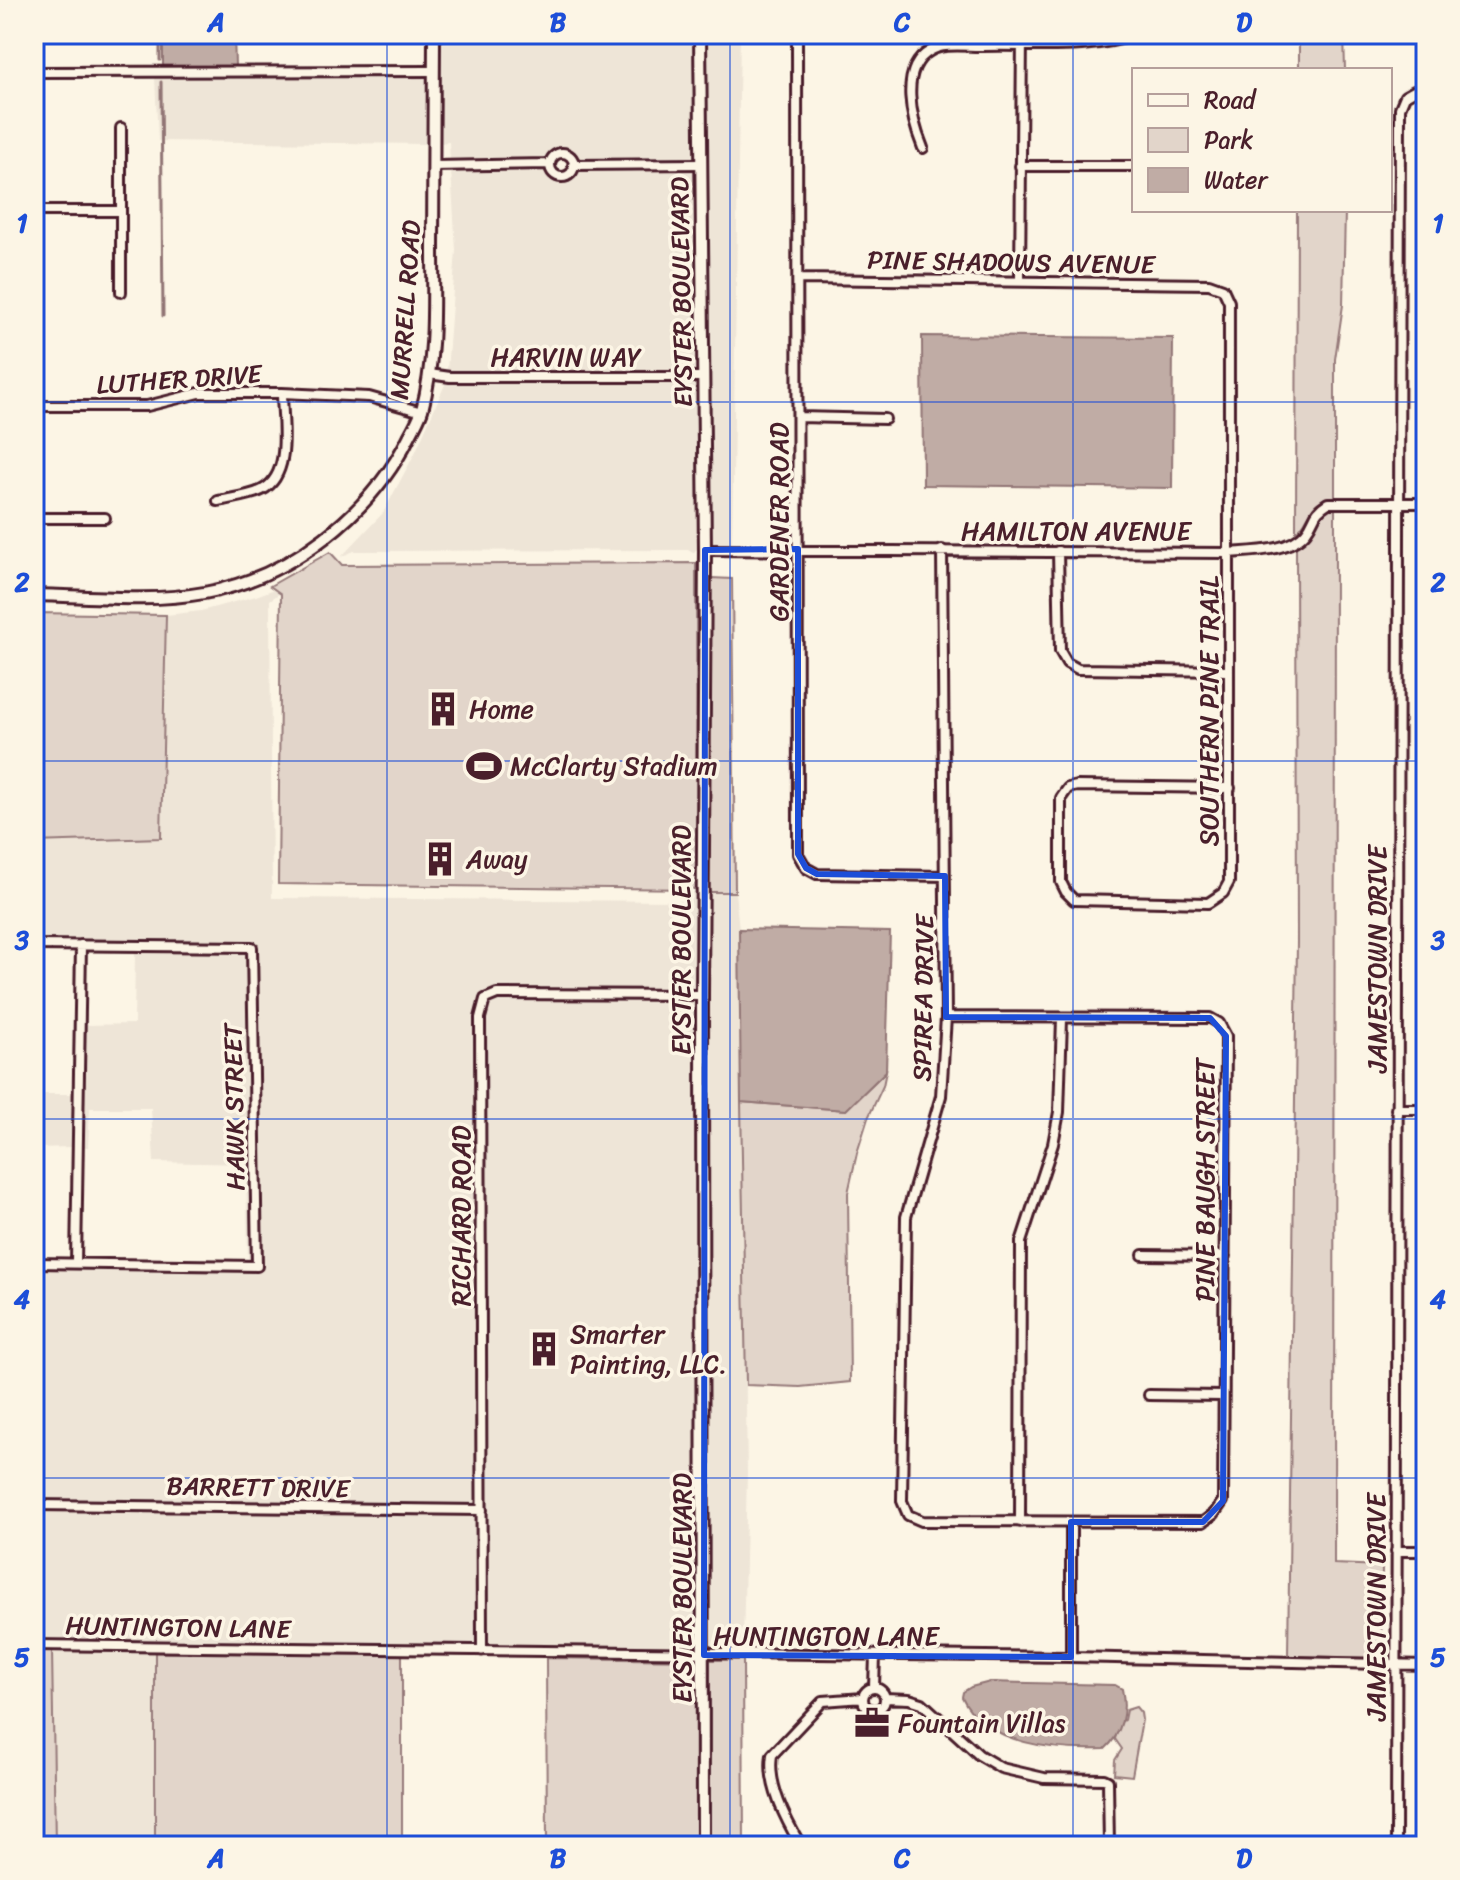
<svg xmlns="http://www.w3.org/2000/svg" width="1460" height="1880" font-family="Sriracha,sans-serif">
  <style>
    .built { fill: #eee5d7 }
    .green { fill: #e2d5ca; stroke: #967a7a; stroke-width: 2 }
    .water { fill: #c0aca5; stroke: #917474; stroke-width: 2 }
    .lines { fill: none; stroke-linecap: round; stroke-linejoin: round }
    .stream { stroke: #917474; stroke-width: 3 }
    .minor-casing { stroke: #4a1f2b; stroke-width: 14 }
    .tertiary-casing { stroke: #4a1f2b; stroke-width: 16 }
    .minor { stroke: #fcf5e5; stroke-width: 8 }
    .tertiary { stroke: #fcf5e5; stroke-width: 10 }
    .marked { fill: none; stroke: #1d4ed8; stroke-width: 6; stroke-linejoin: round }
    .grid { fill: none; stroke: #1d4ed8; stroke-width: 2; stroke-opacity: 0.55 }
    .labels { text-anchor: middle; stroke-width: 7; stroke-linejoin: round; paint-order: stroke }
    .street-label { font-size: 26px; fill: #4a1f2b; stroke: #fcf5e5 }
    .poi-label { font-size: 26px; fill: #4a1f2b; stroke: #fcf5e5; text-anchor: start }
    .neatline { fill: none; stroke: #1d4ed8; stroke-width: 3 }
    .grid-label { font-size: 26px; text-anchor: middle; font-weight: bold; fill: #1d4ed8 }
  </style>
  <rect width="100%" height="100%" fill="#fcf5e5"/>
  <filter id="ink" filterUnits="userSpaceOnUse"><feTurbulence type="fractalNoise" baseFrequency=".0125" numOctaves="2"/><feDisplacementMap in="SourceGraphic" scale="16" xChannelSelector="R" yChannelSelector="G"/><feConvolveMatrix kernelMatrix="1 2 1 2 8 2 1 2 1" color-interpolation-filters="sRGB"/></filter>
  <g filter="url(#ink)">
    <!-- built -->
    <path class="built" d="M 440,34 L 694,34 L 695,159 L 578,160 L 572,151 L 560,148 L 553,151 L 545,159 L 450,161 L 449,142 L 440,143 Z
      M 706,34 L 740,34 L 732,545 L 711,545 Z
      M 428,76 L 428,144 L 158,141 L 155,77 Z
      M 545,170 L 551,178 L 562,182 L 573,178 L 578,170 L 696,170 L 697,372 L 447,371 L 456,250 L 451,171 Z
      M 446,382 L 698,382 L 697,549 L 693,553 L 688,550 L 354,551 L 341,557 L 383,513 L 415,453 Z
      M 299,580 L 270,600 L 272,898 L 687,901 L 692,898 L 692,892 L 697,892 L 696,990 L 497,989 L 479,998 L 474,1018 L 476,1505 L 34,1500 L 34,1269 L 262,1271 L 262,1261 L 258,942 L 34,940 L 34,842 L 161,838 L 166,615 L 201,611 L 256,596 Z
      M 708,892 L 735,892 L 739,929 L 747,1473 L 743,1646 L 710,1646 Z
      M 135,951 L 246,952 L 251,1261 L 248,1261 L 246,1164 L 154,1162 L 151,1108 L 90,1108 L 88,1147 L 84,1147 L 85,1025 L 134,1024 Z
      M 498,999 L 696,1000 L 698,1646 L 488,1646 L 486,1019 L 490,1003 Z
      M 34,1094 L 73,1094 L 72,1147 L 34,1148 Z
      M 34,1510 L 476,1515 L 476,1646 L 34,1640 Z
      M 52,1650 L 155,1652 L 155,1846 L 55,1846 Z"/>
    <!-- green -->
    <path class="green" d="M 1299,34 L 1344,34 L 1345,70 L 1299,70 Z
      M 1297,210 L 1345,210 L 1343,305 L 1335,359 L 1335,498 C 1307,498 1312,520 1296,532 Z
      M 1330,508 L 1335,508 L 1334,1564 L 1382,1566 L 1381,1658 L 1288,1656 L 1297,941 L 1296,545 L 1309,537 L 1320,514 Z
      M 330,552 L 342,565 L 696,563 L 697,889 L 278,884 L 281,594 L 270,586 Z
      M 711,578 L 732,579 L 735,892 L 708,892 Z
      M 34,613 L 166,615 L 161,838 L 34,842 Z
      M 886,1071 L 883,1086 L 868,1118 L 857,1153 L 848,1193 L 850,1382 L 800,1387 L 746,1385 L 741,1102 L 846,1110 Z
      M 34,1650 L 52,1650 L 55,1846 L 34,1846 Z
      M 155,1652 L 402,1655 L 402,1846 L 155,1846 Z
      M 546,1658 L 698,1660 L 697,1846 L 547,1846 Z
      M 710,1660 L 743,1660 L 744,1846 L 709,1846 Z
      M 1136,1707 L 1141,1713 L 1142,1720 L 1132,1776 L 1114,1774 L 1115,1760 L 1122,1749 L 1115,1739 L 1118,1724 L 1124,1720 L 1126,1710 Z"/>
    <!-- water -->
    <path class="water" d="M 163,34 L 234,34 L 235,66 L 163,66 Z
      M 922,336 L 1173,338 L 1172,488 L 923,485 Z
      M 739,929 L 890,932 L 886,1071 L 846,1110 L 741,1102 Z
      M 990,1682 L 1115,1685 L 1122,1689 C 1127,1711 1122,1734 1105,1749 C 1059,1751 985,1746 962,1697 L 963,1692 L 971,1687 Z"/>
    <g class="lines">
      <!-- stream -->
      <path class="stream" d="M 160,34 L 160,60
        M 161,82 L 163,316"/>
      <!-- minor casing -->
      <g class="minor-casing">
        <path id="minor" d="M 797,34 L 798,854 L 806,868 L 817,874 L 945,876
          M 34,72 L 433,71
          M 121,128 L 121,292
          M 923,148 C 912,121 898,69 930,51 C 942,43 964,46 979,46 C 1032,44 1088,52 1138,34
          M550 165a12 12 0 1 1 24 0a12 12 0 1 1-24 0Z
          M 573,165 L 701,164
          M 433,166 L 550,164
          M 1020,166 L 1134,166
          M 34,211 L 120,211
          M 799,279 L 1209,284 L 1223,289 L 1229,302 C 1228,495 1230,688 1229,882 L 1223,893 L 1208,903 L 1074,900 L 1066,892 L 1061,882 L 1061,798 L 1068,788 L 1077,786 L 1230,788
          M 1020,281 L 1022,34
          M 429,374 L 450,377 L 703,377
          M 34,406 L 147,406 L 199,393 L 282,393 L 369,397 L 422,412
          M 799,417 L 885,419
          M 218,501 C 232,498 250,496 262,490 C 293,474 282,421 282,393
          M 34,518 L 105,518
          M 705,550 L 1228,553 C 1252,551 1290,552 1306,532 C 1316,519 1312,513 1328,503 L 1426,503
          M 942,550 L 946,1017 L 941,1096 L 906,1217 L 902,1501 L 908,1515 L 922,1521 L 1203,1522 L 1214,1514 L 1223,1501 L 1226,1036 L 1219,1023 L 1210,1018 L 946,1017
          M 1058,551 L 1060,651 L 1067,663 L 1078,669 L 1228,671
          M 34,945 L 252,947 L 257,1266 L 34,1263
          M 1396,1109 L 1426,1109
          M 1143,1255 L 1225,1256
          M 76,1263 L 81,945
          M 1149,1395 L 1222,1396
          M 34,1505 L 482,1510
          M 1020,1522 L 1021,1242 L 1053,1144 L 1059,1112 L 1062,1019
          M 1396,1551 L 1426,1551
          M 34,1645 L 1071,1657 L 1426,1665
          M 482,1651 L 480,1018 L 485,999 L 497,994 L 702,995
          M 1071,1657 L 1071,1522
          M 874,1687 L 875,1656
          M863 1699a11 11 0 1 1 22 0a11 11 0 1 1-22 0Z
          M 885,1698 L 909,1699 L 922,1703 L 979,1755 L 1001,1768 L 1044,1778 L 1104,1779 L 1108,1781 L 1109,1846
          M 801,1846 C 786,1820 767,1785 772,1755 L 823,1701 L 863,1698
          M 1396,1846 L 1400,108 L 1405,96 L 1414,91 L 1426,91"/>
      </g>
      <!-- tertiary casing -->
      <g class="tertiary-casing">
        <path id="tertiary" d="M 700,34 L 705,550 L 702,995 L 703,1846
          M 34,595 C 90,596 149,603 204,593 C 289,578 371,514 409,437 C 414,428 419,419 422,410 C 436,358 433,300 433,246 C 433,176 433,105 434,34"/>
      </g>
      <!-- minor -->
      <use href="#minor" class="minor"/>
      <!-- tertiary -->
      <use href="#tertiary" class="tertiary"/>
    </g>
  </g>
  <!-- marked area -->
  <path class="marked" d="M 798,549 L 798,854 L 806,868 L 817,874 L 945,876 L 946,1017 L 1210,1018 L 1226,1036 L 1223,1501 L 1203,1522 L 1071,1522 L 1071,1657 L 704,1655 L 705,550 Z"/>
  <!-- grid -->
  <path class="grid" d="M 387,34 L 387,1846M 730,34 L 730,1846M 1073,34 L 1073,1846M 34,402 L 1426,402M 34,761 L 1426,761M 34,1119 L 1426,1119M 34,1478 L 1426,1478"/>
  <!-- icons -->
  <defs>
    <g id="building-bare" transform="scale(2.76)"><path d="M-4-6H4V6H1V3H-1V6H-4ZM-2.5-4.3h1.7v1.8h-1.7ZM.8-4.3h1.7v1.8H.8ZM-2.5-1h1.7V.8h-1.7ZM.8-1h1.7V.8H.8Z" fill="#4a1f2b" stroke="#fcf5e5" stroke-width="2.5" paint-order="stroke"/></g>
    <g id="stadium-bare" transform="scale(2.76)"><path d="M0-5a6.5 5 0 1 0 0 10a6.5 5 0 1 0 0-10ZM-3.5-1.8h7v3.6h-7Z" fill="#4a1f2b" stroke="#fcf5e5" stroke-width="2.5" paint-order="stroke"/></g>
    <g id="office-bare" transform="scale(2.76)"><path d="M-6-3h4V-5.5h4V-3h4V5H-6ZM-1-4.5V-3h2v-1.5ZM-6 0V1H6V0Z" fill="#4a1f2b" stroke="#fcf5e5" stroke-width="2.5" paint-order="stroke"/></g>
  </defs>
  <g fill-rule="evenodd">
    <use href="#building-bare" x="443" y="709"/>
    <use href="#stadium-bare" x="484" y="766"/>
    <use href="#building-bare" x="440" y="859"/>
    <use href="#building-bare" x="544" y="1349"/>
    <use href="#office-bare" x="872" y="1723"/>
  </g>
  <g class="labels">
    <!-- street labels -->
    <g class="street-label">
      <text transform="translate(1011 262) rotate(1)" y="9">PINE SHADOWS AVENUE</text>
      <text transform="translate(681 292) rotate(-91)" y="9">EYSTER BOULEVARD</text>
      <text transform="translate(405 310) rotate(-86)" y="9">MURRELL ROAD</text>
      <text x="566" y="366">HARVIN WAY</text>
      <text transform="translate(179 379) rotate(-4)" y="9">LUTHER DRIVE</text>
      <text transform="translate(779 522) rotate(-90)" y="9">GARDENER ROAD</text>
      <text x="1076" y="540">HAMILTON AVENUE</text>
      <text transform="translate(1209 711) rotate(-90)" y="9">SOUTHERN PINE TRAIL</text>
      <text transform="translate(681 940) rotate(-90)" y="9">EYSTER BOULEVARD</text>
      <text transform="translate(1377 959) rotate(-90)" y="9">JAMESTOWN DRIVE</text>
      <text transform="translate(923 998) rotate(-89)" y="9">SPIREA DRIVE</text>
      <text transform="translate(234 1107) rotate(-91)" y="9">HAWK STREET</text>
      <text transform="translate(1205 1180) rotate(-90)" y="9">PINE BAUGH STREET</text>
      <text transform="translate(461 1216) rotate(-90)" y="9">RICHARD ROAD</text>
      <text transform="translate(258 1487) rotate(1)" y="9">BARRETT DRIVE</text>
      <text transform="translate(682 1588) rotate(-90)" y="9">EYSTER BOULEVARD</text>
      <text transform="translate(1376 1607) rotate(-90)" y="9">JAMESTOWN DRIVE</text>
      <text transform="translate(178 1627) rotate(1)" y="9">HUNTINGTON LANE</text>
      <text x="826" y="1645">HUNTINGTON LANE</text>
    </g>
    <!-- poi labels -->
    <g class="poi-label">
      <text x="469" y="718">Home</text>
      <text x="510" y="775">McClarty Stadium</text>
      <text x="466" y="868">Away</text>
      <text x="570" y="1343">Smarter<tspan x="570" dy="30">Painting, LLC.</tspan></text>
      <text x="898" y="1732">Fountain Villas</text>
    </g>
  </g>
  <!-- margin -->
  <rect width="1460" height="1880" fill="none" stroke="#fcf5e5" stroke-width="88"/>
  <!-- legend -->
  <rect x="1132" y="68" width="260" height="144" fill="#fcf5e5" stroke="#b59f9b" stroke-width="2"/>
  <rect x="1148" y="94" width="40" height="12" fill="#fcf5e5" stroke="#b59f9b" stroke-width="2"/>
  <text x="1204" y="108" font-size="24" fill="#4a1f2b">Road</text>
  <rect x="1148" y="128" width="40" height="24" fill="#e2d5ca" stroke="#b59f9b" stroke-width="2"/>
  <text x="1204" y="148" font-size="24" fill="#4a1f2b">Park</text>
  <rect x="1148" y="168" width="40" height="24" fill="#c0aca5" stroke="#b59f9b" stroke-width="2"/>
  <text x="1204" y="188" font-size="24" fill="#4a1f2b">Water</text>
  <rect x="44" y="44" width="1372" height="1792" class="neatline"/>
  <g class="grid-label">
    <text x="216" y="31">A</text>
    <text x="558" y="31">B</text>
    <text x="902" y="31">C</text>
    <text x="1244" y="31">D</text>
    <text x="22" y="232">1</text>
    <text x="1438" y="232">1</text>
    <text x="22" y="591">2</text>
    <text x="1438" y="591">2</text>
    <text x="22" y="949">3</text>
    <text x="1438" y="949">3</text>
    <text x="22" y="1308">4</text>
    <text x="1438" y="1308">4</text>
    <text x="22" y="1666">5</text>
    <text x="1438" y="1666">5</text>
    <text x="216" y="1867">A</text>
    <text x="558" y="1867">B</text>
    <text x="902" y="1867">C</text>
    <text x="1244" y="1867">D</text>
  </g>
</svg>
